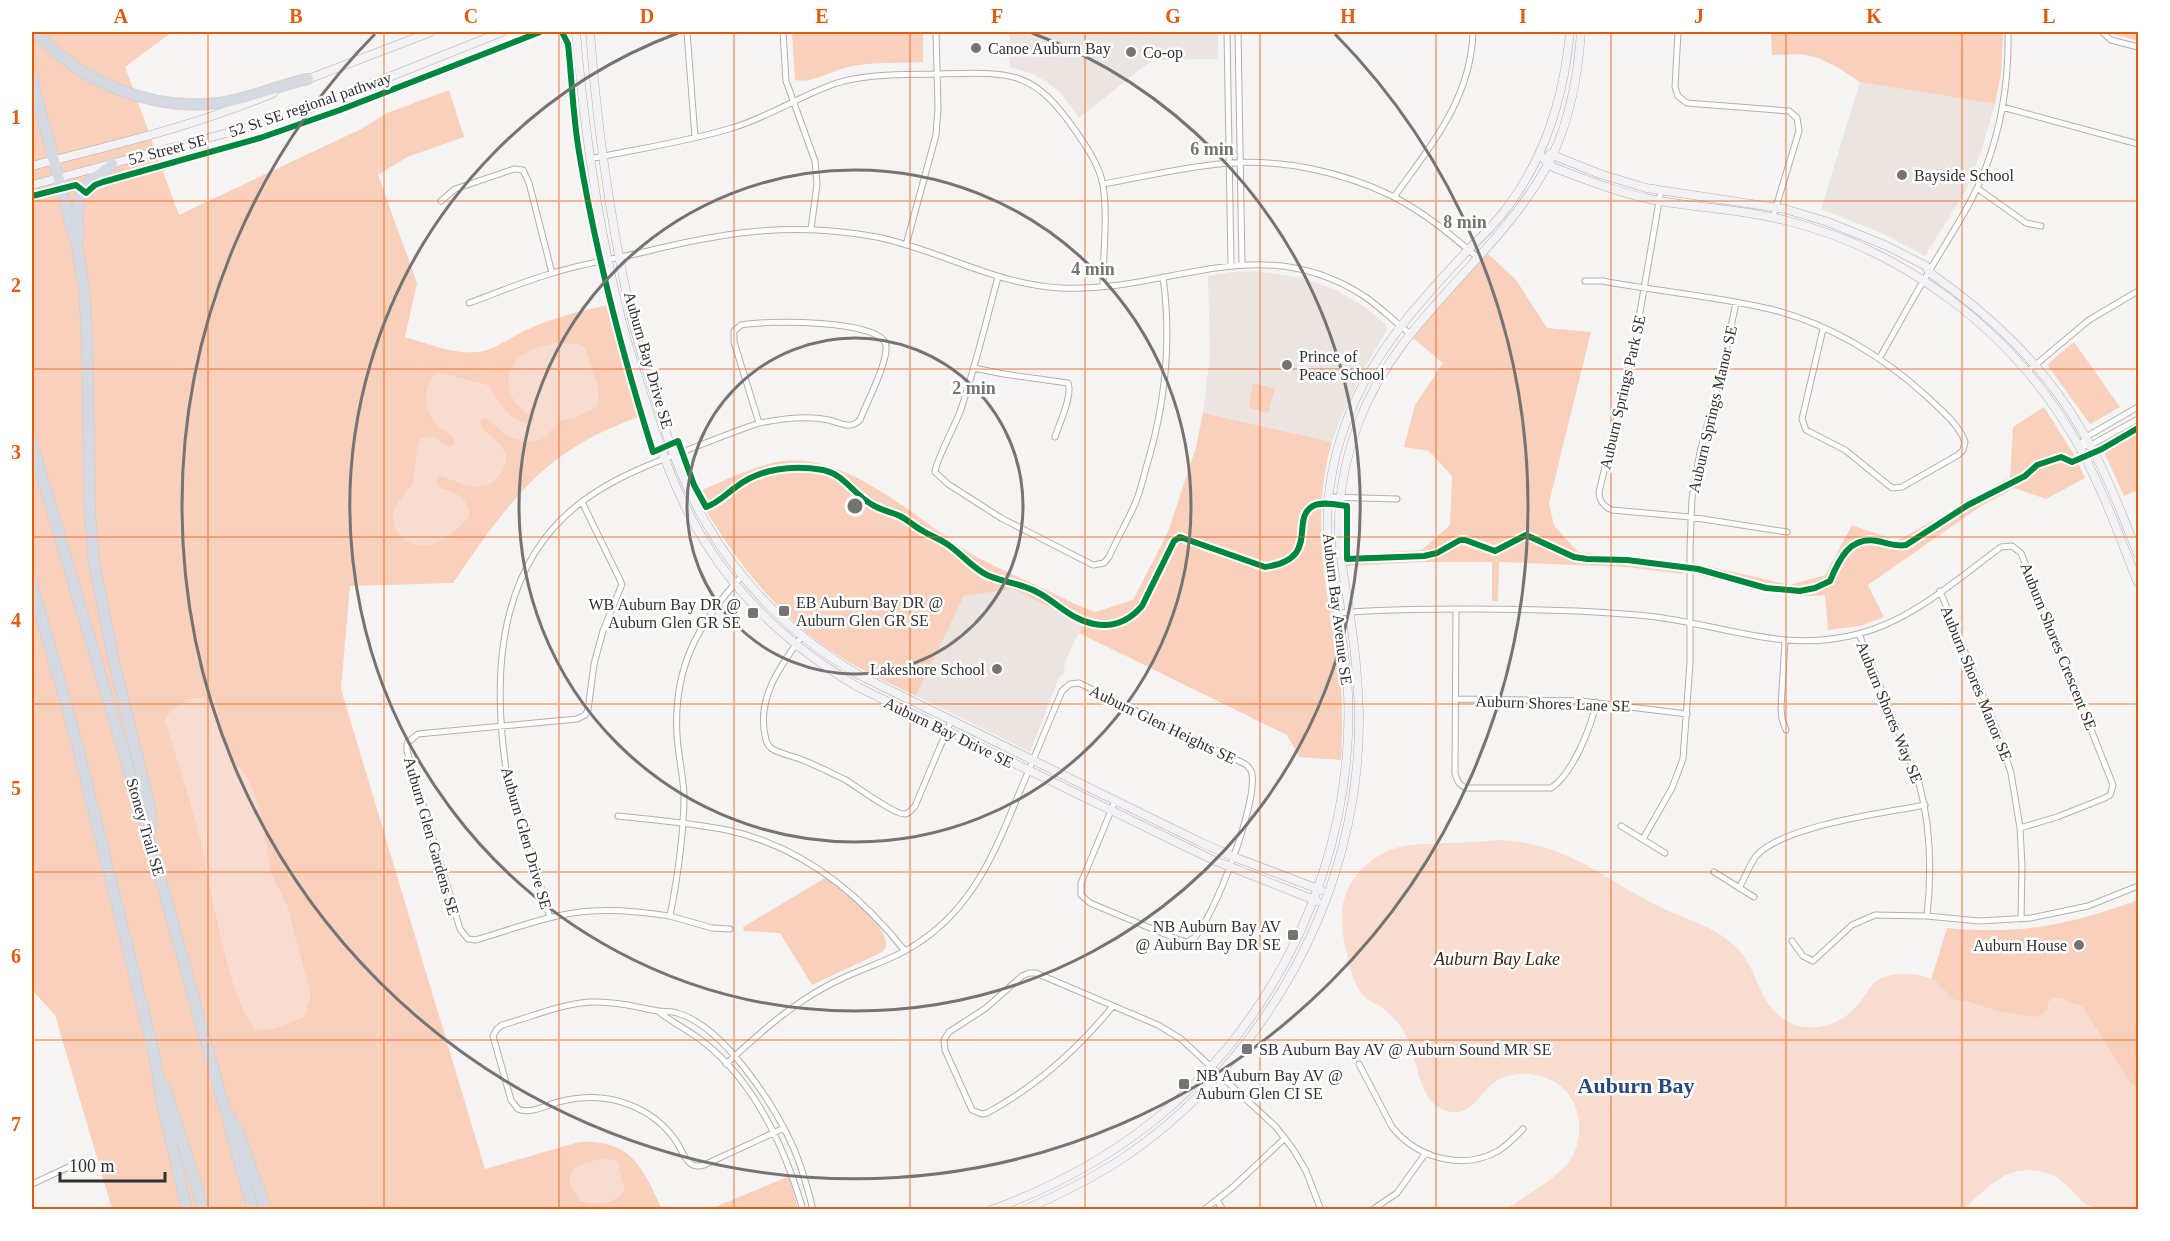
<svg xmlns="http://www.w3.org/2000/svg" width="2170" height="1241" font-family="'Times New Roman',serif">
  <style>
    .built { fill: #ece4e1 }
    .green { fill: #f8d0bc }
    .water { fill: #f7dccf }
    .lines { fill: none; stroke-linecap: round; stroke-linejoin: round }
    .street-casing { stroke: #b2b0ae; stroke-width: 7 }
    .secondary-casing { stroke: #b2b0ae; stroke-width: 9 }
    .highway-casing { stroke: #d3d1d1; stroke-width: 12 }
    .street { stroke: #fefdfd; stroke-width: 5 }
    .secondary { stroke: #f2f2f5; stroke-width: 8 }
    .highway { stroke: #d5dae2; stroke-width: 10 }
    .cycleway-casing { stroke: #fff; stroke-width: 10 }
    .cycleway { stroke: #00873e; stroke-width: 6 }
    .grid { fill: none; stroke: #e8590c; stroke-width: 1.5; stroke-opacity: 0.55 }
    .ring { fill: none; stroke: #767473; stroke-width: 3 }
    .poi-dot { fill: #767473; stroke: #fff; stroke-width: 2 }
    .labels { text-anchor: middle; stroke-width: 5; stroke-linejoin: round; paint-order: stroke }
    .poi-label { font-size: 16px; fill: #312f2f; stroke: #fff; text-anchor: start }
    .street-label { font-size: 16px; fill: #312f2f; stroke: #fff }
    .water-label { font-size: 18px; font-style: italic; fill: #482512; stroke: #fff }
    .district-label { font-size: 22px; font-weight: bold; fill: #27497f; stroke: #fff }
    .centre { fill: #767473; stroke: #fff; stroke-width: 3 }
    .ring-label { font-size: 18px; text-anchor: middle; font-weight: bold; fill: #767473; stroke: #fff; stroke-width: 5; stroke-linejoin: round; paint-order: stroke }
    .neatline { fill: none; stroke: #e8590c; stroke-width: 2 }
    .grid-label { font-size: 20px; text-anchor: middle; font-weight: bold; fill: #e8590c }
  </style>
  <rect width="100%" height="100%" fill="#f6f4f2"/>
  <!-- built -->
  <path class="built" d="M 1009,32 L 1218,32 L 1218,59 L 1152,60 L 1079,118 L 1061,93 L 1048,83 L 1033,74 L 1010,67 Z
    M 1860,82 L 1995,104 L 1981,152 L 1965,192 L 1925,256 L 1884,234 L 1821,209 Z
    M 1256,271 L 1303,278 L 1336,290 L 1362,305 L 1386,324 L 1387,330 L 1361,374 L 1338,425 L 1332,442 L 1203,413 L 1210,355 L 1208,276 L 1232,272 Z
    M 1013,589 L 1083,624 L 1064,664 L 1065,674 L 1060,676 L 1056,685 L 1030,752 L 916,696 L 964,596 Z"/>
  <!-- green -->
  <path class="green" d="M 32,32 L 172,32 L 125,67 L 179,215 L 361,129 L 387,113 L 449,90 L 464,137 L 407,157 L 378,175 L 417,283 L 405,337 C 427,343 454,355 478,352 C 497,349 515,334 533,327 C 559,316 586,309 614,304 L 645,414 C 623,423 599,432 578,445 C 523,478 489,531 453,583 L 350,586 L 341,689 L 485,1169 L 579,1142 C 630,1139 642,1166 661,1207 L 669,1209 L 112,1209 L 55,1015 L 32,990 Z
    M 792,32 L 923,32 L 923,62 C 900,63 876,62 853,66 C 833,69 814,84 795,80 Z
    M 1771,32 L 2003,32 L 2001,74 L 1995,104 L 1860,82 L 1837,67 L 1818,58 L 1802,54 L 1772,55 Z
    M 2108,32 L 2138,32 L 2138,41 L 2110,33 Z
    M 1487,253 L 1516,280 L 1547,328 L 1591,332 L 1549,503 L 1554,526 L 1578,552 L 1683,563 L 1683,574 L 1626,567 L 1499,562 L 1498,601 L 1492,601 L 1492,562 L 1424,562 L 1345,566 L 1344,555 L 1422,550 L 1450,525 L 1452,476 L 1429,451 L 1404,447 L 1415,405 L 1443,363 L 1412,337 Z
    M 2074,342 L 2120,407 L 2090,424 L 2048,366 L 2051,361 Z
    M 1253,383 L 1275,389 L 1268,413 L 1249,408 Z
    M 2044,407 L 2076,458 L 2085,478 L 2046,499 L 2014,488 L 1978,508 L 1868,585 L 1884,617 L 1860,626 L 1828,630 L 1825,595 C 1782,600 1739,584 1698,575 L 1698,564 L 1790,585 L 1825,575 L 1852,525 L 1897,541 L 2010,477 L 2013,427 Z
    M 1203,413 L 1332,442 C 1316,496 1320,552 1329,606 L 1333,614 C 1341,663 1344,711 1341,760 L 1299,757 L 1287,735 L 1079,633 L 1083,624 L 1013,589 L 964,596 L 916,696 C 890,684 863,671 839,656 C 773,614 734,557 695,493 C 722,482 756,464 784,461 C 849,454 917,519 968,552 C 992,566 1017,576 1042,588 C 1059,596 1077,606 1095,612 L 1133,600 L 1168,532 L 1196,447 Z
    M 2138,429 L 2138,490 L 2124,496 L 2103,450 Z
    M 825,878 C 838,888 903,936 882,952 L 812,985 L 780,933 L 744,931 L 743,927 Z
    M 2138,900 L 2138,1088 L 2130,1083 L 2083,1008 L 2078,1005 L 2049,1001 L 2048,1009 L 2036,1018 L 2000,1012 L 1965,1001 L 1954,1000 L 1936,982 L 1931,980 L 1947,928 C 2023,935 2068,925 2138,900 Z
    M 789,1176 L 798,1209 L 710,1209 L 785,1178 Z"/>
  <!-- water -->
  <path class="water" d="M 555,343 L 579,344 L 585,347 L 599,390 L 598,406 L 575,418 L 562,420 L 541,440 L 526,442 L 508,437 L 487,419 L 483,418 L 480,423 C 484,435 498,438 504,450 C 508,457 506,465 502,472 C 481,500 464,482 439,476 L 436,480 L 438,487 C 454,492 470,497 469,517 C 454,534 429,555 406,540 C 397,535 393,527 393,518 C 392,501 408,496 412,483 C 418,468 413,452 421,438 L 432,436 L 449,447 L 455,444 L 455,439 C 449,434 442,430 436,424 C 423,410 422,384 438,372 L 487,385 L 509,415 L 522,422 L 531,424 L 534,422 L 534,417 C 514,409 500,384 514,364 C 522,351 541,346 555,343 Z
    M 205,697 L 215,701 L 228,756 L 241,769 L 251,784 L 262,819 L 271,873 L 287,905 L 311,995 L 304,1017 L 274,1029 L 257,1030 C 228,1004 209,874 198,830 C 188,793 176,757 165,720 C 173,705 189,699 205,697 Z
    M 1500,840 C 1566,844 1596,873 1650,902 C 1679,918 1714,924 1738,949 C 1761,974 1757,1008 1793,1024 C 1813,1033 1841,1024 1855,1008 C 1864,999 1868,987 1878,980 C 1892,971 1921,972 1935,981 C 1941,986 1949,994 1954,1000 L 1965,1001 L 2000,1012 L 2036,1017 L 2048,1009 L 2049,1001 L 2052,998 L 2061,998 L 2083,1008 L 2130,1083 L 2138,1088 L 2138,1206 C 2123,1211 2103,1212 2088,1205 C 2078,1201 2073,1189 2064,1183 C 2050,1171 2029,1167 2011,1173 C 1993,1179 1978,1197 1963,1209 L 1506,1209 C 1525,1196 1554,1180 1568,1163 C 1582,1145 1583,1117 1571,1098 C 1556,1074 1519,1066 1495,1082 C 1479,1093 1471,1118 1447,1111 C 1417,1102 1419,1062 1408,1039 C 1402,1026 1390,1012 1378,1005 C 1374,1003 1369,1001 1366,998 C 1355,988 1351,972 1348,958 C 1336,914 1339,881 1380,855 C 1402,842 1422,845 1446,843 C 1464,843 1482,841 1500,840 Z
    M 604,1159 L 617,1161 L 625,1189 C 614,1206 598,1205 580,1201 C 577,1195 571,1188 570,1183 C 567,1164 592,1161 604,1159 Z"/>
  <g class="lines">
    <!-- street casing -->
    <g class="street-casing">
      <path id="street" d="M 687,32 L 695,137
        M 783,32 L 786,81 L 815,161 L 817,184 L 811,229
        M 1227,32 L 1231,265
        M 1238,32 L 1242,264
        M 1678,32 L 1675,87 L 1678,96 L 1687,103 L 1789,111 L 1797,118 L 1799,131 L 1773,217
        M 2102,32 L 2111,40 L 2138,47
        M 2002,107 L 2138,144
        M 590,159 C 637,149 686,142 732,128 C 769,117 801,95 837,83 C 870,73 907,75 941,74 C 1013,72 1034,70 1077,133 C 1088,149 1099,165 1103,185 C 1108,216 1103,254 1103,285
        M 1103,184 C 1143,177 1188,166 1229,163 C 1283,159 1343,172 1392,196 C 1424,212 1451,235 1477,257
        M 1977,188 L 2026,223 L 2041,226
        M 1661,190 L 1635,341 L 1599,492 C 1599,501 1603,506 1612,510 L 1690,517 L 1787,532
        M 1394,197 C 1431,145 1471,99 1473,32
        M 441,201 L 455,189 L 514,169 L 523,170 L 529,183 L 552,273
        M 906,245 L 936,135 L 938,108 L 936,32
        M 998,277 C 986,322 975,368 960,412 C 955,425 935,463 935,472 L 948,484 L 1001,518 L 1093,565 L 1104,563 L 1109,557 C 1117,539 1127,522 1135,504 C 1140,492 1143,480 1146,468 C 1165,406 1172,342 1163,277
        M 1585,281 L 1603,281 C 1660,292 1718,296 1774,310 C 1829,324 1882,356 1924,394 C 1937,406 1960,425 1965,442 L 1963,450 L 1958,455 L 1902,487 L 1892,488 L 1845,450 L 1806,430 L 1802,419 L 1823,329
        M 469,303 C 497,293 524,281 553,273 C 582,264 613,259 644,252 C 725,232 794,221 877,237 C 940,250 996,285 1061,288 C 1170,293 1258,228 1364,296 C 1380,307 1394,321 1409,333
        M 1879,359 C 1895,331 1910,303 1927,275 C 1947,240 1972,205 1986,167 C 2002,124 2009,77 2008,32
        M 974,368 L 1004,374 L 1068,383 C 1073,395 1059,424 1055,437
        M 2027,372 L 2089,320 L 2138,291
        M 2079,447 L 2086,437 L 2138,407
        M 2079,447 L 2091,445 L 2138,419
        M 1329,497 L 1397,499
        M 582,502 L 622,584 L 603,631 L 594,664 L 588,710 L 585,715 L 577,719 L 418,734 L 407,743 L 407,751 L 460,929 L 468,939 L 476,940 C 513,929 553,913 592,911 C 619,909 644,912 670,916 C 678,875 684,835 684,794 C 683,774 678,755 677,735 C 673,668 698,623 742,576
        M 1940,591 L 1998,733 L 2011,773 L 2020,828 L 2022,866 L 2021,919
        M 1456,609 L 1455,773 C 1457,781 1459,785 1466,788 L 1551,788 C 1572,775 1592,726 1596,702
        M 1339,613 C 1383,609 1427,609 1471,609 C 1530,609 1589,610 1648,616 C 1722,624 1783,654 1858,634 C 1913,620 1957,579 2001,547 L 2012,546 L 2021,553 L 2113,785 L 2110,795 L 2105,798 L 2057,817 L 2020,828
        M 1859,634 L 1919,783 C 1931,827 1932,870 1927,916
        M 802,636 C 780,666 755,700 766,740 C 767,744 770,748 774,750 C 782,754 792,756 800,759 C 816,765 831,773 846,780 C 857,787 895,815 905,814 C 910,813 912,809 915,806 L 951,721
        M 1785,641 L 1781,708 L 1782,719 L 1786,730
        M 1456,699 L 1581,701 L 1687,714
        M 618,816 C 655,820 692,823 727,830 C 802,846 859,893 905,951
        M 1621,826 L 1665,853
        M 1643,839 L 1672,788 L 1683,759 L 1690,663 L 1690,548 L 1692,498 L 1700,452 L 1720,379 L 1736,303
        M 1714,872 L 1754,897
        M 1739,888 C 1745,878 1750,863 1757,855 C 1786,825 1884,813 1925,805
        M 670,916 L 712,928 L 730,929
        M 550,918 L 506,769 C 491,666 499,553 596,492 C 622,475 653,463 682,452 C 708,442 733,432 759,423 L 734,342 L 734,331 L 741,325 C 762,320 884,319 886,346 C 888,362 866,404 860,420 C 850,430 841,423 829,420 C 806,415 782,419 759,423
        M 1792,941 L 1803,956 L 1813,961 L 1852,925 L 1875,915 L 1927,916 L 1979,921 L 2031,918 L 2088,906 L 2138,886
        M 1113,1006 C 1077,1050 1037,1086 987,1113 L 982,1114 L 972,1110 L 945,1050 L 944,1040 L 949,1032 L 986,1008 L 1022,976 L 1029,973 L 1036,973 L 1158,1025 L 1181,1039 L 1276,1127 L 1293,1149 L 1306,1171 L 1321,1210
        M 659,1012 C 673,1023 690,1031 705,1043 C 756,1084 785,1148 803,1210
        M 726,1064 C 762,1031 798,998 843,978 C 869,966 897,958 921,941 C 973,906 995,852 1018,796 C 1033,761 1047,726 1062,691 L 1070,684 L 1079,683 L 1245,764 C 1249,767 1252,770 1252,775 C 1257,804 1215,916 1194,938 L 1187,942 L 1179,940 L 1090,903 L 1081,895 L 1081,883 L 1115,801
        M 1359,1064 L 1392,1127 C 1417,1158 1462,1171 1498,1151 C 1508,1145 1515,1137 1523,1129
        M 784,1128 L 704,1165 C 698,1167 692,1166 688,1161 C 683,1156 680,1147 676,1141 C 665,1125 648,1112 630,1105 C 608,1096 584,1096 562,1101 C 548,1104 531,1115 518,1109 L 511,1100 L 493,1036 L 497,1029 L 502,1025 C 531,1017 561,1004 590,1002 C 614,1001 636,1007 658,1011 C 664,1012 671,1011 677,1013 C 724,1026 775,1106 794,1149 C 802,1168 808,1189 813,1210
        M 32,1184 L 75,1164
        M 1217,1200 L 1223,1210
        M 1204,1210 L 1233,1187 L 1285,1138
        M 1372,1210 L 1397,1193 L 1425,1154"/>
    </g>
    <!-- secondary casing -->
    <g class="secondary-casing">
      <path id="secondary" d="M 576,32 C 584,126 597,221 620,314 C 625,337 633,360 640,383 C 657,439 674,493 705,542 C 743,604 796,650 858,687 L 1213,860 L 1317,901
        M 590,32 C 597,125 610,219 630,310 C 635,334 643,357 650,380 C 664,429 680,479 706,523 C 743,587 796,638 859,675 L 1200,842 L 1234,857 L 1321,890
        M 303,81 L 431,32
        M 1540,154 L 1548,164 L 1555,168 C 1587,180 1619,193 1654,200 C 1697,208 1741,209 1784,220 C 1903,249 2009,329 2072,434 C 2100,481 2118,533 2138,583
        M 1550,154 L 1600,174 L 1646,188 L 1785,209 L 1828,222 L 1887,246 L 1926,266 L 1929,272 C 1990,315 2043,364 2081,429 C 2105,468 2121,512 2138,554
        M 32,166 C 112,145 196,126 273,93
        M 32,185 L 242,129 L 311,108 L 502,32
        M 991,1210 C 1049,1189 1103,1161 1152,1122 C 1279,1021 1355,857 1348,694 C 1346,647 1334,601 1329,554 C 1324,507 1331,460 1349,415 C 1374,351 1421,300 1468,250 C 1481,237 1495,224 1506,209 C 1546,157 1564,96 1570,32
        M 1024,1210 C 1056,1196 1087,1181 1117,1162 C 1266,1064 1361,892 1359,714 C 1358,681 1355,648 1350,616 C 1346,588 1340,561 1339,533 C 1338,496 1345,459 1358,424 C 1398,317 1494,262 1547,166 C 1569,126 1578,76 1581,32"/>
    </g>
    <!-- highway casing -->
    <g class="highway-casing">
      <path id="highway" d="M 36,32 C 80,83 152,111 219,103 C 249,99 278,85 308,79
        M 32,79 L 77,247 L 84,286 L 87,340 L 90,514 L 94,563 L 114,662 L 150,808 L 151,829
        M 78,238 C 79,219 73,196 89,182 C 97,175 105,172 112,164
        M 32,443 L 152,848 L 224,1107 L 240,1136 L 266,1210
        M 32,584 L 73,728 L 154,1053 L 163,1107 L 187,1210
        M 165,1087 L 204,1210
        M 229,1125 L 253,1210"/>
    </g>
    <!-- street -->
    <use href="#street" class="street"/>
    <!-- secondary -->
    <use href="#secondary" class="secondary"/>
    <!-- highway -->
    <use href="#highway" class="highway"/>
    <!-- cycleway casing -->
    <g class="cycleway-casing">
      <path id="cycleway" d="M 562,32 L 568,44 C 572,80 573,117 579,152 C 596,255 622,353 653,452 L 678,441 L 694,485 L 706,507 C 718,503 726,494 736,487 C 760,468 794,465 823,470 C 844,474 853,494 871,504 C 880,510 891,512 900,516 C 908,520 915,527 923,531 C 931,536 940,539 947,544 C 961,553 972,568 987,575 C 1002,582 1019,583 1035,591 C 1056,601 1069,619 1094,624 C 1114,628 1129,621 1142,606 L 1174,541 L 1180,537 L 1265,567 C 1322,559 1289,519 1313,506 C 1321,501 1338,505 1347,506 L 1347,559 L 1424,556 L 1437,553 L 1460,540 L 1465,540 L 1495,551 L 1526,535 L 1574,557 L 1587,559 L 1627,560 L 1698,569 L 1766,588 L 1800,591 L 1815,588 L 1830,581 C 1839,559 1850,536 1877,541 C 1888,543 1896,547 1906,545 L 1968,505 L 2025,476 L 2037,465 L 2061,457 L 2072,462 L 2102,449 L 2138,428
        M 32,196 L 76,185 L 86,193 L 95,185 L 103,182 L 260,138 L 340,110 L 540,32"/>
    </g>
    <!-- cycleway -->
    <use href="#cycleway" class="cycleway"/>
  </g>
  <!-- grid -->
  <path class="grid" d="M 208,32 L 208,1210M 384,32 L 384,1210M 559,32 L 559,1210M 734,32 L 734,1210M 910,32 L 910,1210M 1085,32 L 1085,1210M 1260,32 L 1260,1210M 1436,32 L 1436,1210M 1611,32 L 1611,1210M 1786,32 L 1786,1210M 1962,32 L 1962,1210M 32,201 L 2138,201M 32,369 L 2138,369M 32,537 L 2138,537M 32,704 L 2138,704M 32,872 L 2138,872M 32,1040 L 2138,1040"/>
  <!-- distance rings -->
  <g class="ring">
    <circle cx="855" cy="506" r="168"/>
    <circle cx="855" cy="506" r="336"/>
    <path d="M1032 33A505 505 0 1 1 678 33"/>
    <path d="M1335 34A673 673 0 1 1 375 34"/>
  </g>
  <!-- markers -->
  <g class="poi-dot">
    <circle cx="976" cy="48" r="6"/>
    <circle cx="1131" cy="52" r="6"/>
    <circle cx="1902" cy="175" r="6"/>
    <circle cx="1287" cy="365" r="6"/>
    <rect x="778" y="605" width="12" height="12" rx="3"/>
    <rect x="747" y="607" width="12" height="12" rx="3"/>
    <circle cx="997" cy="669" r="6"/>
    <rect x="1287" y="929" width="12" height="12" rx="3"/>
    <circle cx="2079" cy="945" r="6"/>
    <rect x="1241" y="1043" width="12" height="12" rx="3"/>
    <rect x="1178" y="1078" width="12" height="12" rx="3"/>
  </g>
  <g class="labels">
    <!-- poi labels -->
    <g class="poi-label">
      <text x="988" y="54">Canoe Auburn Bay</text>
      <text x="1143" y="58">Co-op</text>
      <text x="1914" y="181">Bayside School</text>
      <text x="1299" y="362">Prince of<tspan x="1299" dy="18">Peace School</tspan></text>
      <text x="796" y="608">EB Auburn Bay DR @<tspan x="796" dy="18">Auburn Glen GR SE</tspan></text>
      <text x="741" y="610" text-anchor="end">WB Auburn Bay DR @<tspan x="741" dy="18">Auburn Glen GR SE</tspan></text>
      <text x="985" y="675" text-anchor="end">Lakeshore School</text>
      <text x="1281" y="932" text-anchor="end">NB Auburn Bay AV<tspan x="1281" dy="18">@ Auburn Bay DR SE</tspan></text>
      <text x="2067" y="951" text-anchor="end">Auburn House</text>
      <text x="1259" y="1055">SB Auburn Bay AV @ Auburn Sound MR SE</text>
      <text x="1196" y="1081">NB Auburn Bay AV @<tspan x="1196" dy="18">Auburn Glen CI SE</tspan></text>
    </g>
    <!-- street labels -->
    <g class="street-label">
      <text transform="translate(310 104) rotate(-19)" y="6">52 St SE regional pathway</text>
      <text transform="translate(167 149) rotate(-15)" y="6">52 Street SE</text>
      <text transform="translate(649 360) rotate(74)" y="6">Auburn Bay Drive SE</text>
      <text transform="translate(1622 392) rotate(-77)" y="6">Auburn Springs Park SE</text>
      <text transform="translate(1712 409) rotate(-77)" y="6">Auburn Springs Manor SE</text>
      <text transform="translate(1338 609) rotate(83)" y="6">Auburn Bay Avenue SE</text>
      <text transform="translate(2059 646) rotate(68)" y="6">Auburn Shores Crescent SE</text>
      <text transform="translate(1977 683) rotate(68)" y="6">Auburn Shores Manor SE</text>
      <text transform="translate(1553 703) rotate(2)" y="6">Auburn Shores Lane SE</text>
      <text transform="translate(1890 712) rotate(68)" y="6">Auburn Shores Way SE</text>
      <text transform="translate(1163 724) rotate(26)" y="6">Auburn Glen Heights SE</text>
      <text transform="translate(949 732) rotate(26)" y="6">Auburn Bay Drive SE</text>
      <text transform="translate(146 827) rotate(74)" y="6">Stoney Trail SE</text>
      <text transform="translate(432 836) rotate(74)" y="6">Auburn Glen Gardens SE</text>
      <text transform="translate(527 838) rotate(74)" y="6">Auburn Glen Drive SE</text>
    </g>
    <!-- water labels -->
    <g class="water-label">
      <text x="1497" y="965">Auburn Bay Lake</text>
    </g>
    <!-- district labels -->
    <g class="district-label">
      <text x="1636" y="1093">Auburn Bay</text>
    </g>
  </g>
  <circle cx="855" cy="506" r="9" class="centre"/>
  <g class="ring-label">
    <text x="1212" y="155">6 min</text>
    <text x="1465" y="228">8 min</text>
    <text x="1093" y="275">4 min</text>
    <text x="974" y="394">2 min</text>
  </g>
  <!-- border -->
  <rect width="2170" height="1241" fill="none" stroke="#ffffff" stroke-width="66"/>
  <!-- scale -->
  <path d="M60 1172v9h105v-9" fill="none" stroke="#312f2f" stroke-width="3"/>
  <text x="69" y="1172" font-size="18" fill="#312f2f" stroke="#ffffff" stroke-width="4.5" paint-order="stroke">100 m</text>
  <rect x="33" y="33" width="2104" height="1175" class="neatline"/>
  <g class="grid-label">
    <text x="121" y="23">A</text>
    <text x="296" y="23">B</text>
    <text x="471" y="23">C</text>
    <text x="647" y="23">D</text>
    <text x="822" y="23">E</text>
    <text x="997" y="23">F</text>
    <text x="1173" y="23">G</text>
    <text x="1348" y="23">H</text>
    <text x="1523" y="23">I</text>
    <text x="1699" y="23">J</text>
    <text x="1874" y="23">K</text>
    <text x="2049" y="23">L</text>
    <text x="16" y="124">1</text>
    <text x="16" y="292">2</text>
    <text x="16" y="459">3</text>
    <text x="16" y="627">4</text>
    <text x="16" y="795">5</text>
    <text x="16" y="963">6</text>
    <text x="16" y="1131">7</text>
  </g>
</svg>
